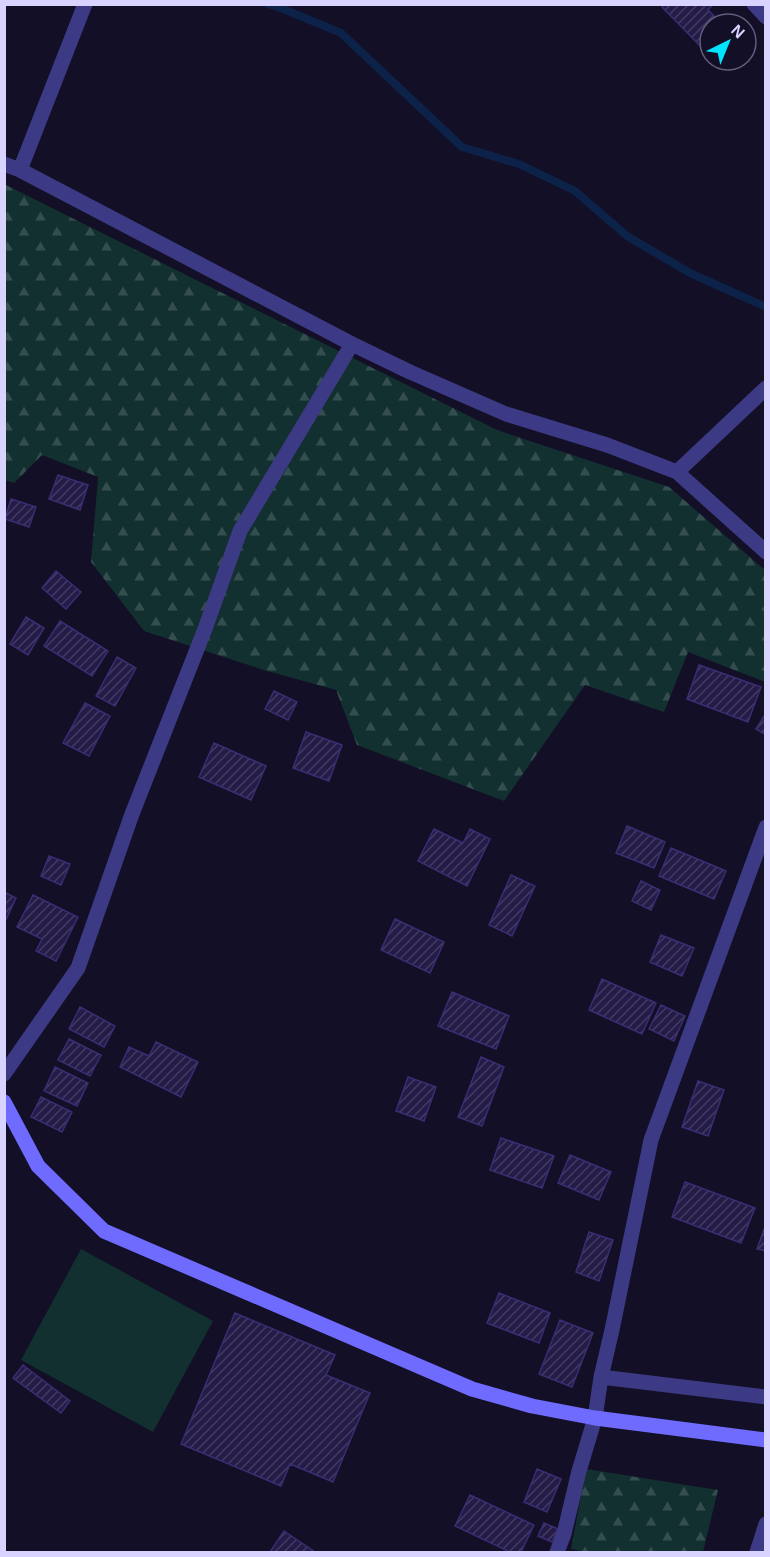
<svg xmlns="http://www.w3.org/2000/svg" width="770" height="1557" font-family="Arial,sans-serif">
  <style>
    .green { fill: #12302f }
    .forest { fill: url(#forest-firs) }
    .lines { fill: none; stroke-linecap: round; stroke-linejoin: round }
    .stream { stroke: #0c2248; stroke-width: 8 }
    .building { fill: url(#building-hatch); stroke: #3b2d73; stroke-width: 1.5 }
    .street { stroke: #3d3a85; stroke-width: 15 }
    .secondary { stroke: #6f6bff; stroke-width: 15 }
  </style>
  <defs>
    <pattern id="forest-firs" width="22" height="20" patternUnits="userSpaceOnUse" patternTransform="scale(1.5)"><rect width="22" height="20" fill="#12302f"/><path d="M5 1l3.5 6h-7zM16 11l3.5 6h-7z" fill="#344d4e"/></pattern>
    <pattern id="building-hatch" width="6" height="6" patternUnits="userSpaceOnUse" patternTransform="scale(1.5)"><rect width="6" height="6" fill="#241b47"/><path d="M-1 1l2-2M0 6l6-6M5 7l2-2" fill="none" stroke="#433b63"/></pattern>
  </defs>
  <rect width="100%" height="100%" fill="#130f26"/>
  <!-- green -->
  <path class="green" d="M 81,1249 L 213,1321 L 153,1432 L 21,1360 Z"/>
  <!-- forest -->
  <path class="forest" d="M 4,184 L 497,430 L 669,487 L 765,570 L 765,682 L 688,652 L 664,712 L 585,685 L 504,801 L 357,745 L 336,690 L 264,670 L 144,631 L 91,562 L 98,477 L 42,455 L 14,483 L 5,480 Z
    M 586,1469 L 718,1490 L 703,1552 L 586,1552 L 571,1549 Z"/>
  <g class="lines">
    <!-- stream -->
    <path class="stream" d="M 268,4 L 276,6 L 341,33 L 462,147 L 519,164 L 575,191 L 627,236 L 690,273 L 766,307"/>
  </g>
  <!-- building -->
  <path class="building" d="M 665,4 L 713,4 L 708,10 L 722,24 L 710,24 L 710,56 L 662,7 Z
    M 58,475 L 88,485 L 80,510 L 49,499 Z
    M 11,499 L 36,507 L 29,527 L 5,519 Z
    M 56,571 L 81,592 L 66,609 L 42,588 Z
    M 26,617 L 44,628 L 28,655 L 10,644 Z
    M 60,621 L 108,651 L 92,676 L 44,646 Z
    M 117,657 L 136,668 L 115,706 L 96,696 Z
    M 699,665 L 761,687 L 748,722 L 687,699 Z
    M 274,691 L 297,702 L 288,720 L 265,709 Z
    M 85,703 L 110,716 L 89,756 L 63,743 Z
    M 766,713 L 766,735 L 756,729 Z
    M 306,732 L 342,745 L 329,781 L 293,768 Z
    M 214,743 L 266,766 L 251,800 L 199,777 Z
    M 627,826 L 665,842 L 654,868 L 616,853 Z
    M 434,829 L 463,843 L 470,829 L 490,839 L 467,886 L 418,861 Z
    M 671,848 L 726,871 L 714,899 L 659,876 Z
    M 49,856 L 70,864 L 61,885 L 41,876 Z
    M 511,875 L 535,886 L 512,936 L 489,925 Z
    M 641,881 L 660,890 L 651,910 L 632,901 Z
    M 4,892 L 16,898 L 4,924 Z
    M 33,895 L 78,917 L 56,961 L 36,951 L 42,939 L 17,927 Z
    M 395,919 L 444,942 L 430,973 L 381,950 Z
    M 661,935 L 694,948 L 682,976 L 650,962 Z
    M 602,979 L 656,1003 L 642,1034 L 589,1010 Z
    M 452,992 L 509,1016 L 496,1049 L 438,1026 Z
    M 661,1005 L 685,1016 L 674,1041 L 649,1029 Z
    M 80,1007 L 115,1026 L 104,1047 L 69,1029 Z
    M 69,1039 L 101,1055 L 90,1076 L 58,1060 Z
    M 156,1042 L 198,1062 L 181,1097 L 120,1067 L 129,1047 L 149,1056 Z
    M 481,1057 L 504,1067 L 482,1126 L 458,1117 Z
    M 55,1067 L 88,1083 L 77,1106 L 44,1091 Z
    M 408,1077 L 436,1087 L 424,1121 L 396,1111 Z
    M 698,1081 L 724,1090 L 708,1136 L 682,1127 Z
    M 41,1097 L 72,1112 L 62,1132 L 31,1117 Z
    M 501,1138 L 554,1156 L 542,1188 L 490,1170 Z
    M 570,1155 L 611,1172 L 599,1200 L 558,1183 Z
    M 685,1182 L 755,1208 L 741,1243 L 672,1217 Z
    M 766,1224 L 766,1251 L 757,1249 Z
    M 589,1232 L 613,1240 L 599,1281 L 576,1272 Z
    M 499,1293 L 550,1313 L 539,1343 L 487,1323 Z
    M 235,1313 L 335,1355 L 326,1375 L 370,1393 L 333,1482 L 290,1464 L 281,1486 L 181,1444 Z
    M 560,1320 L 593,1333 L 572,1387 L 539,1374 Z
    M 23,1365 L 70,1401 L 61,1413 L 13,1378 Z
    M 537,1469 L 561,1479 L 547,1512 L 524,1502 Z
    M 470,1495 L 534,1525 L 521,1552 L 510,1552 L 455,1526 Z
    M 544,1523 L 558,1529 L 552,1542 L 538,1536 Z
    M 284,1531 L 315,1552 L 270,1552 Z"/>
  <g class="lines">
    <!-- street -->
    <path class="street" d="M 754,4 L 766,17
      M 4,164 L 20,170 L 352,344 L 410,372 L 506,414 L 607,445 L 677,472 L 766,388
      M 20,170 L 85,4
      M 677,472 L 766,552
      M 4,1074 L 78,968 L 132,814 L 205,629 L 240,531 L 352,344
      M 601,1377 L 766,1397
      M 557,1552 L 564,1534 L 579,1471 L 595,1418 L 601,1377 L 612,1330 L 651,1140 L 766,827
      M 757,1552 L 766,1524"/>
    <!-- secondary -->
    <path class="secondary" d="M 4,1102 L 38,1166 L 104,1231 L 472,1389 L 532,1406 L 595,1418 L 766,1440"/>
  </g>
  <!-- border -->
  <rect width="770" height="1557" fill="none" stroke="#d9d4ff" stroke-width="12"/>
  <!-- north arrow -->
  <g transform="translate(728 42) rotate(43)"><circle r="28" fill="#130f26" stroke="#625e7d" stroke-width="1.5"/>
  <path d="M0-4.5L10 22L0 15L-10 22Z" fill="#00e5ff"/>
  <text y="-9" font-size="16" font-weight="bold" text-anchor="middle" fill="#d9d4ff">N</text>
  </g>
</svg>
